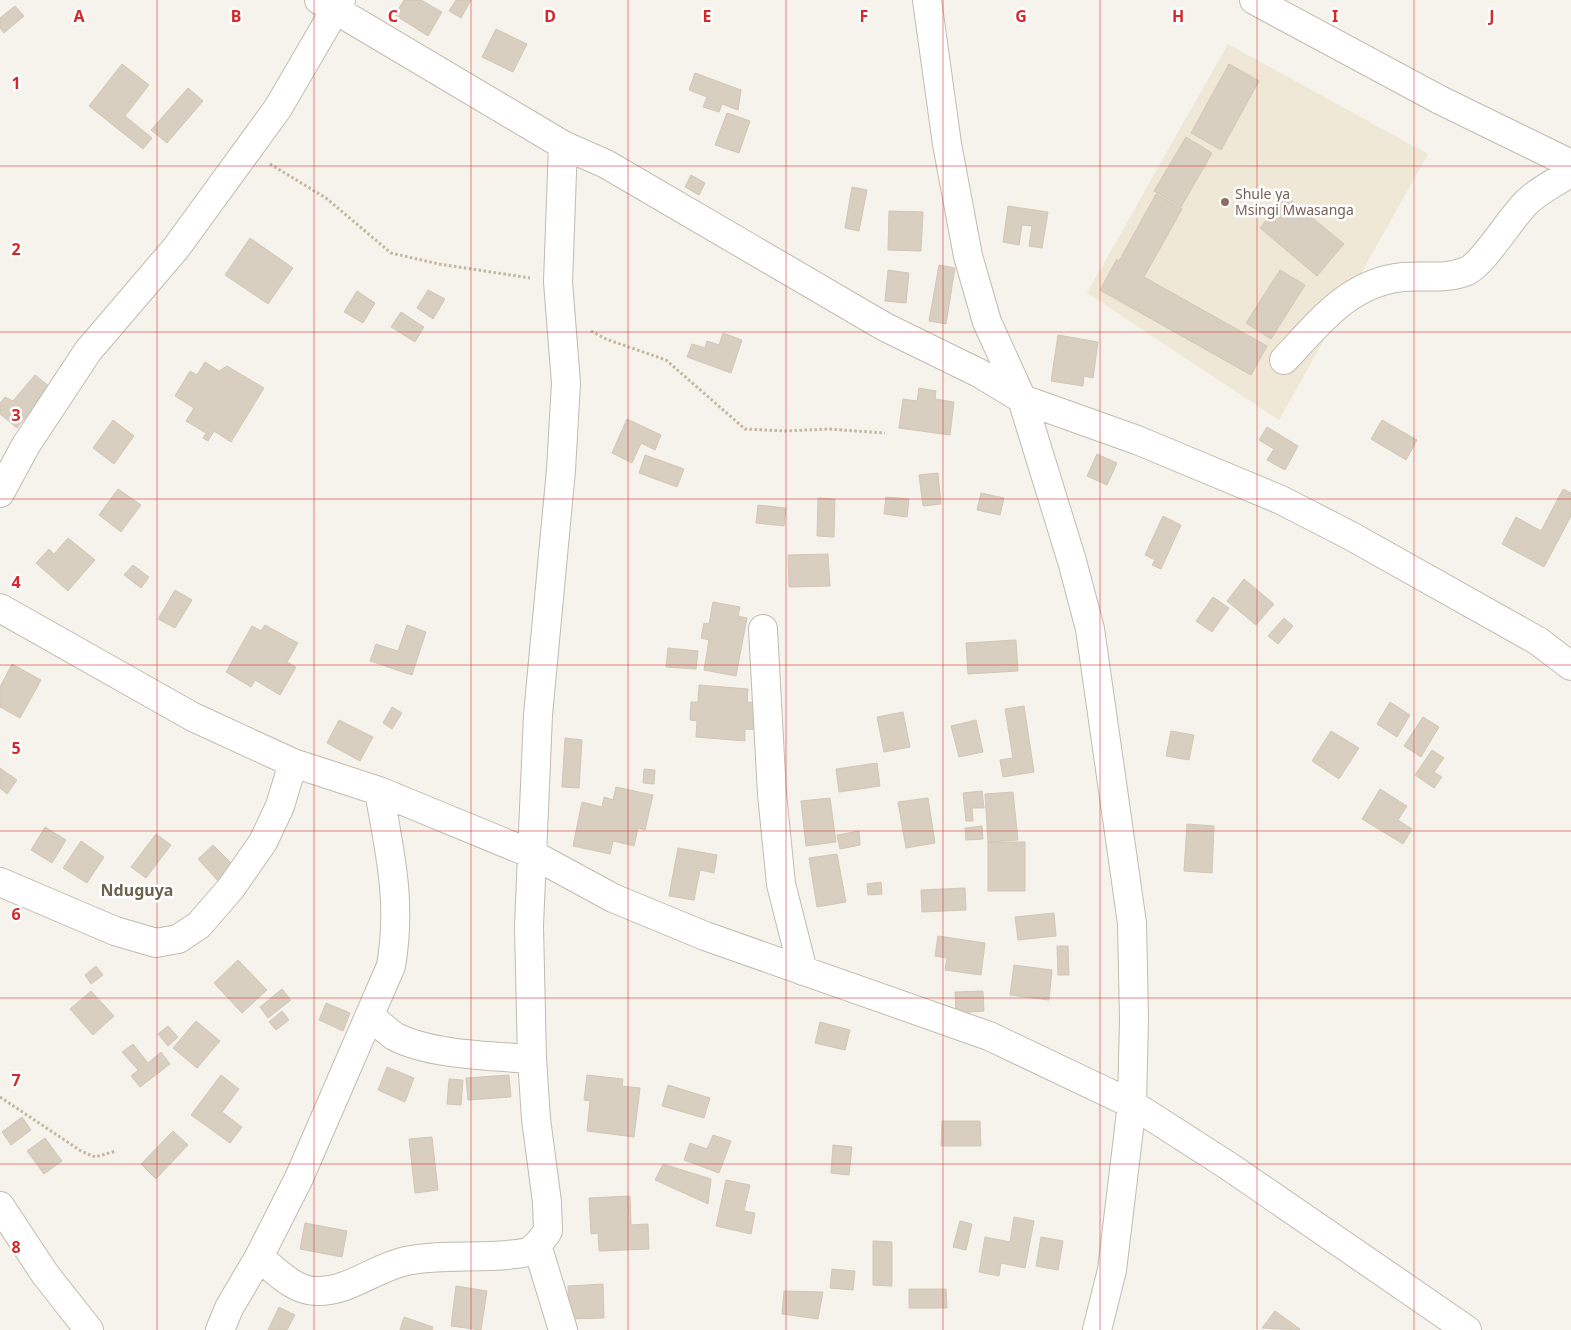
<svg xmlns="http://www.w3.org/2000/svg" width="1571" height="1330" font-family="'Noto Sans',sans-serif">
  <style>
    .education { fill: #efe8d6 }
    .building { fill: #d8cfc1; stroke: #d3c7b4 }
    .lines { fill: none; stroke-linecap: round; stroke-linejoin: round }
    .minor-casing { stroke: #c2bbae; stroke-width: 30 }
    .path { stroke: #c4b79f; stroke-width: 3; stroke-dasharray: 2.5 2.5; stroke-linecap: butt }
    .minor { stroke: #fff; stroke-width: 28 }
    .grid { fill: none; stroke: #d62828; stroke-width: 1; stroke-opacity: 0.55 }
    .education-dot { fill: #8d6e63; stroke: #fff; stroke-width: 2 }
    .labels { text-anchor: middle; stroke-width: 5; stroke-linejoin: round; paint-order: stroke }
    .education-label { font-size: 14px; fill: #785e54; stroke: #fff; text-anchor: start }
    .quarter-label { font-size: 16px; font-weight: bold; fill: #6e6250; stroke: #fff }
    .grid-label { font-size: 16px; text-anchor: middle; font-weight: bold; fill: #d62828; stroke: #fff; stroke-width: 5; stroke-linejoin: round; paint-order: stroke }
  </style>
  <rect width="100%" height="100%" fill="#f6f3ec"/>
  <!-- education -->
  <path class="education" d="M 1228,44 L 1428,154 L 1279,420 L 1087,293 Z"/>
  <!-- building -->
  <path class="building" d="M 404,0 L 421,0 L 442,12 L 428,36 L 395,15 Z
    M 456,0 L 471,0 L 461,18 L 449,11 Z
    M 15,6 L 24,16 L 4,33 L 0,28 L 0,18 Z
    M 496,29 L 527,44 L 513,72 L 482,57 Z
    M 122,64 L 149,85 L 125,116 L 152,138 L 143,149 L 89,106 Z
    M 1229,64 L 1259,81 L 1221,150 L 1191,133 Z
    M 695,73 L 741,90 L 738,110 L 722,104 L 719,112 L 703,107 L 707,97 L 689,90 Z
    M 188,88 L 203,101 L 167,143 L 151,130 Z
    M 727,113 L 750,121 L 739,153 L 715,145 Z
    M 1186,137 L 1212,153 L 1181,207 L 1154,191 Z
    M 691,175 L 705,183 L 699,195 L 685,187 Z
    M 852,187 L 867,190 L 859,231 L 845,228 Z
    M 1156,194 L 1182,209 L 1144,277 L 1267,346 L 1251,375 L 1100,290 L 1117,259 L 1119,261 Z
    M 1286,196 L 1344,244 L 1317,276 L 1260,228 Z
    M 1008,206 L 1048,212 L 1042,248 L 1029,246 L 1032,226 L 1022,225 L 1019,245 L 1003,242 Z
    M 889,211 L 923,212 L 921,251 L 888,250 Z
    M 250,238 L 293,268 L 268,304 L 225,275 Z
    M 939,265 L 955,268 L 946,324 L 929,321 Z
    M 888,270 L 909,273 L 906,303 L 885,301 Z
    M 1280,270 L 1305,285 L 1271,339 L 1246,323 Z
    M 428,290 L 445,299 L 433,319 L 417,308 Z
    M 357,291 L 375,303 L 363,323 L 344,312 Z
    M 401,312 L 424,327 L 415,342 L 391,327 Z
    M 723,333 L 742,340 L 731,373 L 687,357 L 692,344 L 705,348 L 707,341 L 719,345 Z
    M 1058,335 L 1098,342 L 1093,378 L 1084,376 L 1083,386 L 1051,381 Z
    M 205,362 L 219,371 L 227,366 L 264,388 L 231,442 L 214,431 L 208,441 L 203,438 L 206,433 L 186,421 L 194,408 L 175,396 L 190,371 L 197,375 Z
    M 35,375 L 50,387 L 17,428 L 0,414 L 0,403 L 5,397 L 13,401 Z
    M 919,388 L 936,391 L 935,399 L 954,402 L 950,435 L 899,428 L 903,399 L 917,401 Z
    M 627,419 L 661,435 L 655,450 L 641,443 L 632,463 L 612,453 Z
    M 113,420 L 134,436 L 114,464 L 93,448 Z
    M 1382,420 L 1417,440 L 1406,460 L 1371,439 Z
    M 1267,427 L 1298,446 L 1285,470 L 1267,460 L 1274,449 L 1259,440 Z
    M 1097,454 L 1117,463 L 1107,485 L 1087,476 Z
    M 645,455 L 684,469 L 677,487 L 639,473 Z
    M 938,473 L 941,504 L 923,506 L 919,475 Z
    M 118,489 L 141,505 L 121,532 L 99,515 Z
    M 1563,489 L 1571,493 L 1571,516 L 1544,567 L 1502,544 L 1516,517 L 1541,531 Z
    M 981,493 L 1004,498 L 1000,515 L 977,510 Z
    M 886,497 L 909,499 L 907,517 L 884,514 Z
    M 818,498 L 835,499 L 834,537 L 817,536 Z
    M 758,505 L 786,508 L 784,526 L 756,523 Z
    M 1163,516 L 1181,525 L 1161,569 L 1152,565 L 1155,560 L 1145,555 Z
    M 68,538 L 95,560 L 68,591 L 36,563 L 49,549 L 54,554 Z
    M 828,554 L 830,586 L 789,587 L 788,555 Z
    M 133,565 L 149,577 L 141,588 L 124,575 Z
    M 1244,579 L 1274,604 L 1256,625 L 1227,601 Z
    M 175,590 L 192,600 L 175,628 L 158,619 Z
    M 1213,597 L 1229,608 L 1212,632 L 1196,621 Z
    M 713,602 L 740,607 L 738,616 L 747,618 L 736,676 L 704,670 L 709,640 L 701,638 L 704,623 L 709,624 Z
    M 1284,618 L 1293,626 L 1278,644 L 1268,636 Z
    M 265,625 L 298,643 L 287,662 L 296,667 L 280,695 L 255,680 L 251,687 L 226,672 L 252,626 L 261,631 Z
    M 407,625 L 426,632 L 412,675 L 370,661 L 376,644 L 398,651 Z
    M 1016,640 L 1018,671 L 968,674 L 966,643 Z
    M 668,648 L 698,651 L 696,669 L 666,667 Z
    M 12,664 L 41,680 L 20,718 L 0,707 L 0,687 Z
    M 699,685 L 748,689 L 747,702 L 759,703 L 758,730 L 745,729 L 745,741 L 696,737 L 697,721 L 690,720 L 691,702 L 698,702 Z
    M 1390,702 L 1410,715 L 1397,737 L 1377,724 Z
    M 1024,706 L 1034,772 L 1003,777 L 1000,760 L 1013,758 L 1005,709 Z
    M 392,707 L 402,713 L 392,729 L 383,723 Z
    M 903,712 L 910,747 L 884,752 L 877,717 Z
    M 1423,717 L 1439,727 L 1421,757 L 1404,746 Z
    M 339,720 L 373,737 L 360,761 L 327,743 Z
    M 976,720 L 983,752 L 959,757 L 951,726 Z
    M 1171,731 L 1194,735 L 1189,760 L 1166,756 Z
    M 1331,731 L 1359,748 L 1339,779 L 1312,761 Z
    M 565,738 L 582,740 L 579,788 L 562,787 Z
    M 1432,750 L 1444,758 L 1434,772 L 1442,777 L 1434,788 L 1415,775 Z
    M 877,763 L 880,786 L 839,792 L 836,769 Z
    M 0,768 L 17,780 L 7,794 L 0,788 Z
    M 644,769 L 655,770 L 654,784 L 643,783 Z
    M 616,787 L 653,795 L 645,830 L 638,828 L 634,846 L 613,841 L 610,854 L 573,846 L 582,802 L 602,807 L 604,797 L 613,800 Z
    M 1380,789 L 1407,806 L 1398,820 L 1412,829 L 1403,844 L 1362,819 Z
    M 982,791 L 984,808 L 972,808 L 973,821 L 966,821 L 963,793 Z
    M 1013,792 L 1018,840 L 988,842 L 985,794 Z
    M 830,798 L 836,842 L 806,846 L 801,801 Z
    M 928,798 L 935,843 L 906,848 L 898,802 Z
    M 1187,824 L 1214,826 L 1212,873 L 1184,871 Z
    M 982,826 L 983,839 L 966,840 L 965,828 Z
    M 45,827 L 66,840 L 52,863 L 31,850 Z
    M 859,831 L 860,845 L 840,849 L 837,835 Z
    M 156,834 L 171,845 L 146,878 L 131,867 Z
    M 81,841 L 104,857 L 87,883 L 63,868 Z
    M 988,842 L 1025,842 L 1025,891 L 988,891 Z
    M 213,845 L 234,866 L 218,881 L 198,859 Z
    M 678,848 L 717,855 L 714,873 L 700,870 L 694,900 L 669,896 Z
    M 837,854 L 846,902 L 817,907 L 809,858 Z
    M 881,882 L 882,894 L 868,895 L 867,884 Z
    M 965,888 L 966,910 L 922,912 L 921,890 Z
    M 1054,913 L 1056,936 L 1018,940 L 1015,917 Z
    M 938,936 L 985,943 L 981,975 L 945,970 L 947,958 L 935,956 Z
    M 1057,946 L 1068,946 L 1069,975 L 1058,975 Z
    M 238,960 L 267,990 L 242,1013 L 214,983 Z
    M 1014,965 L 1052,970 L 1049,1000 L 1010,995 Z
    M 96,966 L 103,975 L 91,984 L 85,975 Z
    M 282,989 L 291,1000 L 268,1018 L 260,1007 Z
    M 91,991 L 114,1016 L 93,1035 L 70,1009 Z
    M 983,991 L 984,1011 L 956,1013 L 955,992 Z
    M 326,1003 L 350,1013 L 343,1031 L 319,1020 Z
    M 282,1011 L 289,1020 L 276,1030 L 269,1022 Z
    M 196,1021 L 220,1041 L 197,1068 L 173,1048 Z
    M 820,1022 L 850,1030 L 845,1050 L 815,1043 Z
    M 168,1026 L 178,1037 L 168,1046 L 158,1034 Z
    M 133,1044 L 148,1063 L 161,1052 L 170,1064 L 140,1087 L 131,1076 L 138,1070 L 122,1052 Z
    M 387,1067 L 414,1078 L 405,1102 L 378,1090 Z
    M 221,1075 L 239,1089 L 222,1112 L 242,1127 L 230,1143 L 191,1115 Z
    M 509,1075 L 511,1097 L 468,1100 L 466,1078 Z
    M 587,1075 L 623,1079 L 622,1086 L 640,1088 L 634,1137 L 587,1131 L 590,1101 L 584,1100 Z
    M 449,1079 L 463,1080 L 461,1105 L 447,1104 Z
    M 668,1085 L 710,1098 L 704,1118 L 662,1106 Z
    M 22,1117 L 31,1130 L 11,1145 L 2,1132 Z
    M 942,1121 L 980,1121 L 981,1146 L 941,1146 Z
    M 173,1131 L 188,1145 L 156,1179 L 141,1164 Z
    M 713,1135 L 731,1141 L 719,1173 L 684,1160 L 690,1143 L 707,1149 Z
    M 432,1137 L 438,1190 L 415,1193 L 409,1139 Z
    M 45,1138 L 62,1161 L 44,1174 L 27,1151 Z
    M 833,1145 L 852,1147 L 849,1175 L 831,1173 Z
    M 663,1164 L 711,1179 L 708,1204 L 655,1180 Z
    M 726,1180 L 750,1185 L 744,1211 L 755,1213 L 751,1234 L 716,1226 Z
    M 630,1196 L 631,1225 L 648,1224 L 649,1249 L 599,1251 L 598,1233 L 591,1234 L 589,1198 Z
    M 1014,1217 L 1034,1221 L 1025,1268 L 1001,1263 L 999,1276 L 979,1272 L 985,1237 L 1010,1242 Z
    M 960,1221 L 972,1224 L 966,1250 L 953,1247 Z
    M 305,1223 L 347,1231 L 342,1257 L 300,1249 Z
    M 1041,1237 L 1063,1241 L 1058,1270 L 1036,1266 Z
    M 873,1241 L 892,1242 L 892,1286 L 873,1285 Z
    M 832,1269 L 855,1271 L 853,1290 L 830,1288 Z
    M 603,1284 L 604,1318 L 569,1319 L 568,1286 Z
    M 456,1286 L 487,1291 L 481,1330 L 451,1326 Z
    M 909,1289 L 946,1289 L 947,1308 L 909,1308 Z
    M 784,1291 L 823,1292 L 818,1319 L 782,1314 Z
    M 279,1307 L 295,1315 L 287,1330 L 268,1330 Z
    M 1275,1311 L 1300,1329 L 1299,1330 L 1262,1328 Z
    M 404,1317 L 433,1327 L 432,1330 L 400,1330 Z"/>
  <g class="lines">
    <!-- minor casing -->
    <g class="minor-casing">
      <path id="minor" d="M 319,0 L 563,145 L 606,164 L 885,327 L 979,373 L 1022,399 L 1137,440 L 1281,500 L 1351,536 L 1538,641 L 1571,666
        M 927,0 L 947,144 L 968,256 L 987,322 L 1022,399 L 1072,561 L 1090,629 L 1132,923 L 1134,1019 L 1132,1104 L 1112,1270 L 1097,1330
        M 1254,0 L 1440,100 L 1571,164
        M 1284,360 C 1318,324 1349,282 1403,277 C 1425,275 1445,280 1467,271 C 1484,263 1511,217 1527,202 C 1539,190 1557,182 1571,172
        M 0,493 L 26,445 L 88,351 L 176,248 L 278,108 L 341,0
        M 0,608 L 193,717 L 293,763 L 379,791 L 532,854 L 613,898 L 705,936 L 989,1036 L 1132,1104 L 1230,1167 L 1467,1330
        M 763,629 L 772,794 L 781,884 L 803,971
        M 0,882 L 115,931 L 156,943 L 178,939 L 199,925 L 231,888 L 263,842 L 280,806 L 293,763
        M 370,1016 C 378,1023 386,1030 394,1036 C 429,1055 493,1056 532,1059
        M 0,1206 L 45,1274 L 89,1330
        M 537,1245 L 563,1330
        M 259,1257 C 275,1270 294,1291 316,1291 C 349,1292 374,1268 406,1261 C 439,1254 474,1258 508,1255 C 513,1254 521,1254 527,1252 C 536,1249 542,1239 548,1231 L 547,1202 L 536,1119 L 532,1059 L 529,926 L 538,715 L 561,470 L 566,383 L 558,282 L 563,145
        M 220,1330 L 229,1308 L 259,1257 L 299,1178 L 391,966 C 402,902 390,854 379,791"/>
    </g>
    <!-- path -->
    <path class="path" d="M 270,164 L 326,198 L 391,253 L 439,264 L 530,278
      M 591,331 L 606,339 L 666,360 L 745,429 L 786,431 L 828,429 L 885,433
      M 0,1097 L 81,1151 L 95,1157 L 116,1151"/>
    <!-- minor -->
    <use href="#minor" class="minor"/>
  </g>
  <!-- grid -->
  <path class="grid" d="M 157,0 L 157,1330M 314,0 L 314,1330M 471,0 L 471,1330M 628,0 L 628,1330M 786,0 L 786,1330M 943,0 L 943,1330M 1100,0 L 1100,1330M 1257,0 L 1257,1330M 1414,0 L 1414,1330M 0,166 L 1571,166M 0,332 L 1571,332M 0,499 L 1571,499M 0,665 L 1571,665M 0,831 L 1571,831M 0,998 L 1571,998M 0,1164 L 1571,1164"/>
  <!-- markers -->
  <circle class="education-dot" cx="1225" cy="202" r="5"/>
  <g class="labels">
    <!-- education labels -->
    <g class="education-label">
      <text x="1235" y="199">Shule ya<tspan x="1235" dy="16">Msingi Mwasanga</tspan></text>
    </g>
    <!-- quarter labels -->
    <g class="quarter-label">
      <text x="137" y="896">Nduguya</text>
    </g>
  </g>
  <g class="grid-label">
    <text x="79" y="22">A</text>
    <text x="236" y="22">B</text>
    <text x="393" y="22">C</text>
    <text x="550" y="22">D</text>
    <text x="707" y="22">E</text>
    <text x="864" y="22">F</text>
    <text x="1021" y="22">G</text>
    <text x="1178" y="22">H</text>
    <text x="1335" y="22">I</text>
    <text x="1492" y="22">J</text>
    <text x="16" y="89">1</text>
    <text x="16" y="255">2</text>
    <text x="16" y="421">3</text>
    <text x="16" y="588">4</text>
    <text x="16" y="754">5</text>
    <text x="16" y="920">6</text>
    <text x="16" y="1086">7</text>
    <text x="16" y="1253">8</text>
  </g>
</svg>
